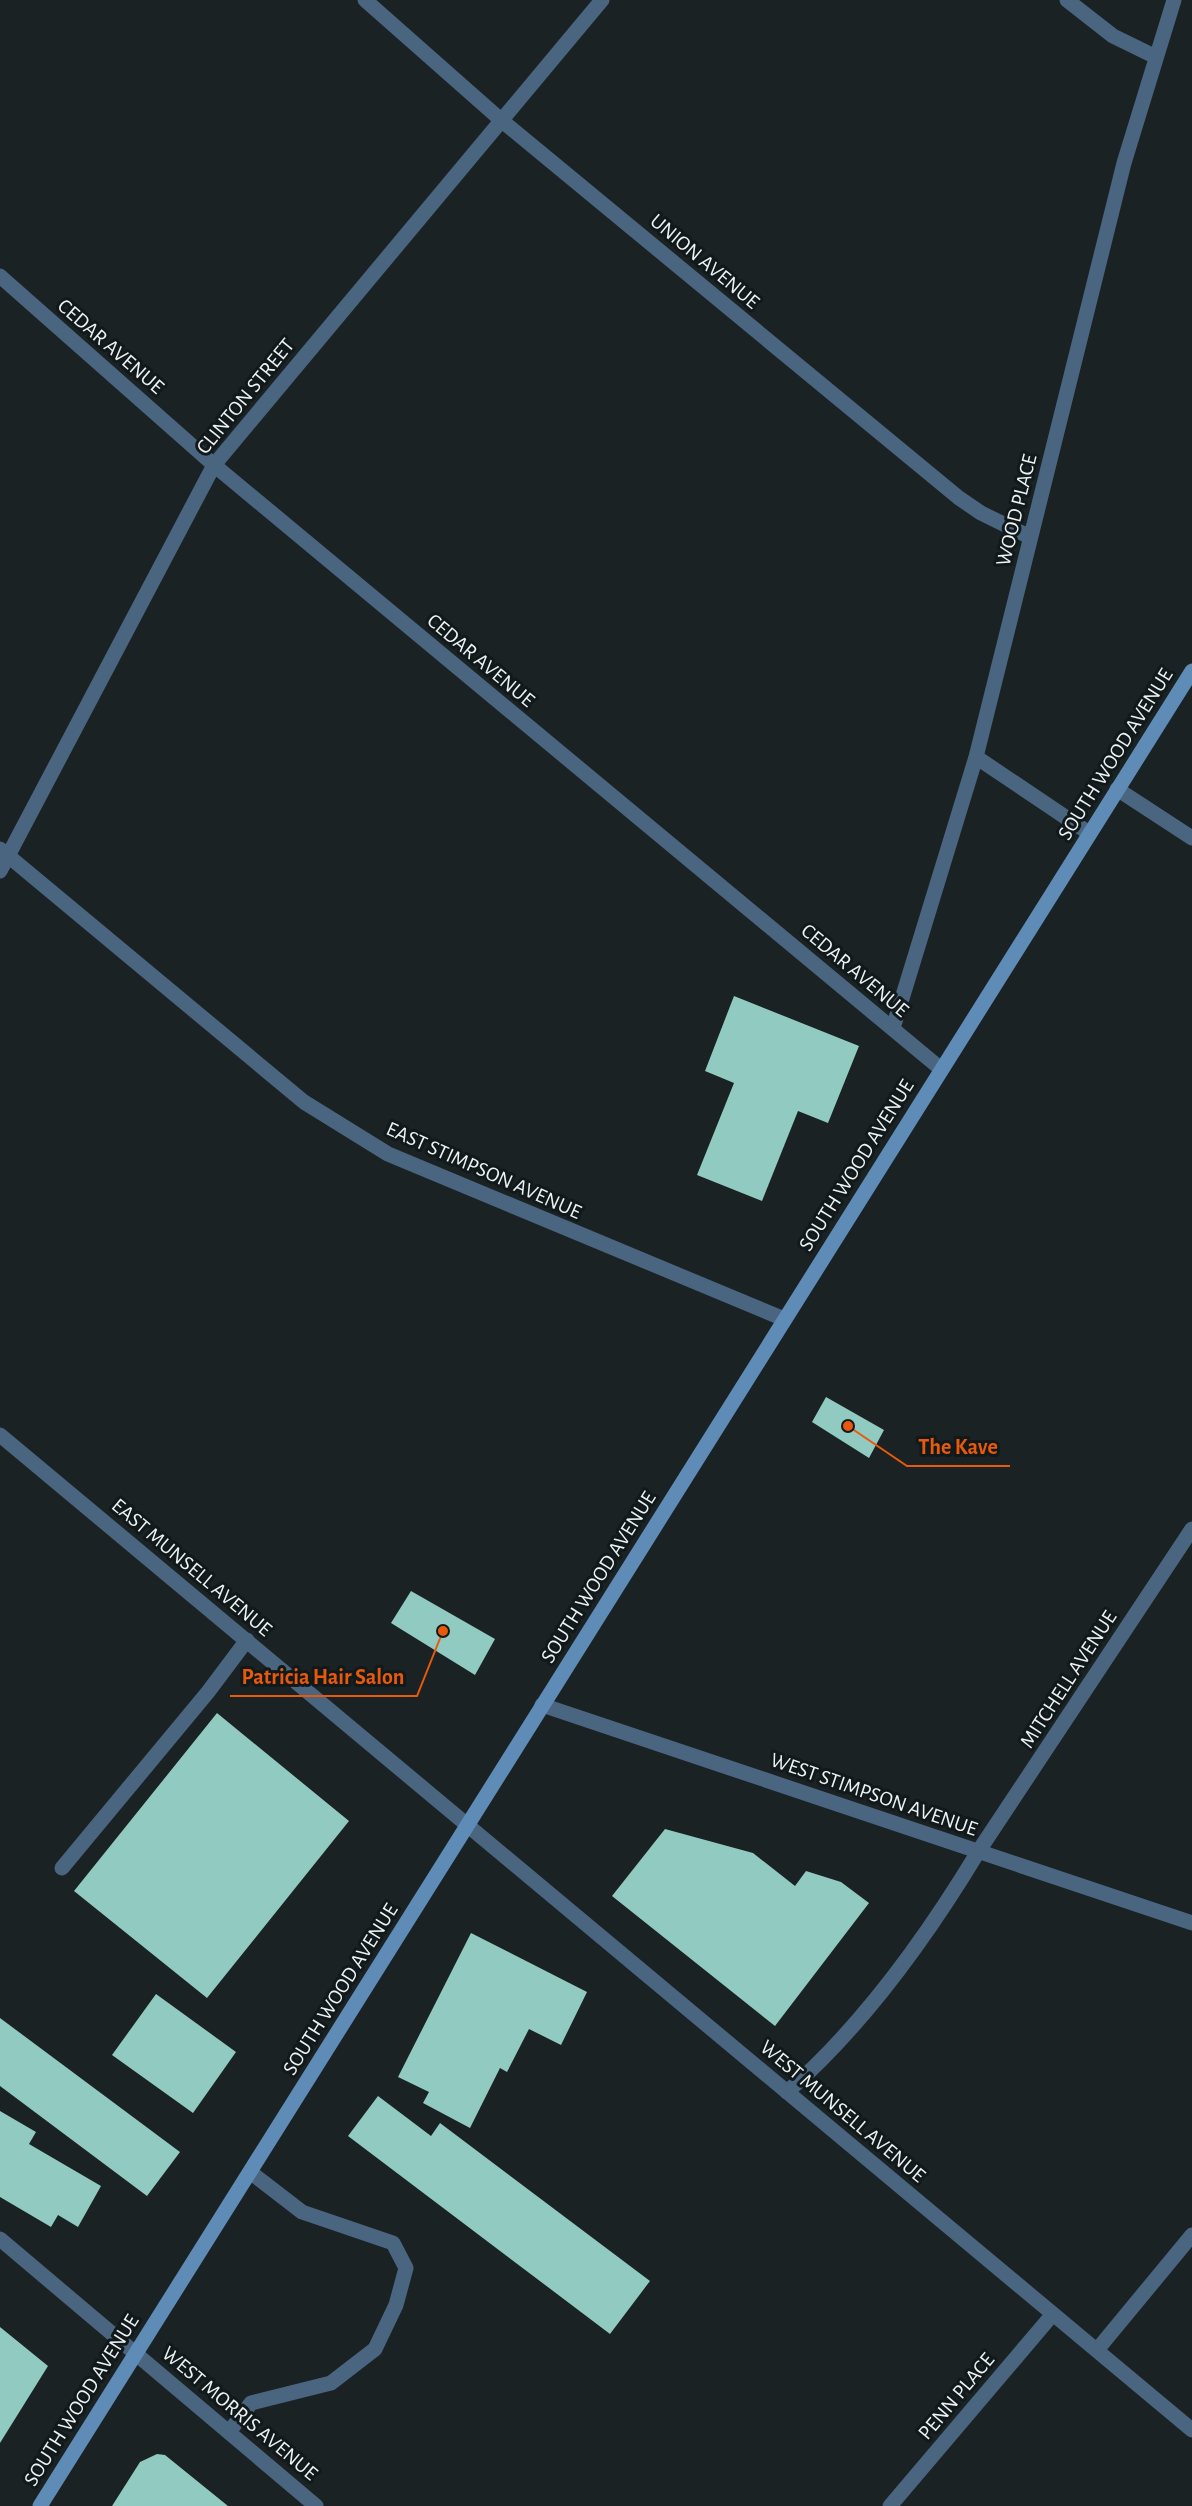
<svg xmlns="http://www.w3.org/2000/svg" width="1192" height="2506" font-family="'Alegreya Sans',sans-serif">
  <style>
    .building { fill: #91cac0 }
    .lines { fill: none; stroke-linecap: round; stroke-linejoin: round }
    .lane { stroke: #4a6580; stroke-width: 15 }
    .street { stroke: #4a6580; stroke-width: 15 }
    .secondary { stroke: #5f8cb7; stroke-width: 15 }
    .labels { text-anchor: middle; stroke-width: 6; stroke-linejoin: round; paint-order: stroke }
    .street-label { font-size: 21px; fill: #edf2f4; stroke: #11191b }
    .leader { fill: none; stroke: #e8590c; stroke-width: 2 }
    .callout-dot { fill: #e8590c; stroke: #11191b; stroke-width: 2 }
    .callout-label { font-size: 22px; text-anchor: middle; font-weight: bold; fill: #e8590c; stroke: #11191b; stroke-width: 6; stroke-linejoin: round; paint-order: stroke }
  </style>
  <rect width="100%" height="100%" fill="#1a2224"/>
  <!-- building -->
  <path class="building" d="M 734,996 L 859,1046 L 828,1123 L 798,1111 L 762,1201 L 697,1175 L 734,1083 L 705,1071 Z
    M 826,1397 L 884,1430 L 869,1458 L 812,1422 Z
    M 411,1591 L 495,1639 L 475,1675 L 391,1623 Z
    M 217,1713 L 349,1821 L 207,1998 L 74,1891 Z
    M 665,1829 L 753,1853 L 795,1886 L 806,1871 L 841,1882 L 869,1903 L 775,2026 L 612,1896 Z
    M 471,1933 L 587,1992 L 561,2045 L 529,2029 L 507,2072 L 500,2068 L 470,2128 L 423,2103 L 429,2092 L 398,2077 Z
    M 156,1994 L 236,2052 L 193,2113 L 112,2055 Z
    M 0,2018 L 180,2152 L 147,2196 L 0,2086 Z
    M 378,2096 L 431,2136 L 440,2123 L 650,2281 L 610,2334 L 348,2136 Z
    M 0,2111 L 36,2132 L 29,2144 L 101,2186 L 78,2227 L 58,2215 L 51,2227 L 0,2197 Z
    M 0,2327 L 48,2366 L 0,2443 Z
    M 157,2454 L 165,2455 L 228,2506 L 112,2506 L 140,2462 Z"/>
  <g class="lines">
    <!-- lane -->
    <path class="lane" d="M 1117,789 L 1192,838
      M 62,1868 L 208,1692 L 247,1640
      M 787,2092 C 864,2025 926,1938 978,1852
      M 1097,2350 L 1192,2235
      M 229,2432 L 251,2403 L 331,2383 L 375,2349 L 396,2305 L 406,2268 L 393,2243 L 302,2212 L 250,2172"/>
    <!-- street -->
    <path class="street" d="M 365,0 L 501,120 L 959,498 L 981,513 L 1030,537
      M 1067,0 L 1113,36 L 1156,57
      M 0,276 L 214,465 L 941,1069
      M 976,757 L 1089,833
      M 0,849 L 304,1102 L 388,1154 L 784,1319 L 785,1318
      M 0,871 L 214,465 L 602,0
      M 893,1028 L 976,757 L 1124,163 L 1174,0
      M 0,1435 L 1192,2430
      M 542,1705 L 1192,1923
      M 978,1852 L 1192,1529
      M 0,2239 L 316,2506
      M 890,2506 L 1053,2314"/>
    <!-- secondary -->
    <path class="secondary" d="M 40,2506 L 1192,671"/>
  </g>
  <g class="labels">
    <!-- street labels -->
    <g class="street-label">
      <text transform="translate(705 261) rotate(40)" y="7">UNION AVENUE</text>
      <text transform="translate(111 346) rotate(41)" y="7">CEDAR AVENUE</text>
      <text transform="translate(245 396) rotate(-51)" y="7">CLINTON STREET</text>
      <text transform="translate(1016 510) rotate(-76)" y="7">WOOD PLACE</text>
      <text transform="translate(481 660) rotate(40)" y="7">CEDAR AVENUE</text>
      <text transform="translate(1115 754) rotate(-58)" y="7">SOUTH WOOD AVENUE</text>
      <text transform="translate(855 970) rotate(40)" y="7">CEDAR AVENUE</text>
      <text transform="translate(856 1165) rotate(-58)" y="7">SOUTH WOOD AVENUE</text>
      <text transform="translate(484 1170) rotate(24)" y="7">EAST STIMPSON AVENUE</text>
      <text transform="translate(192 1567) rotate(40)" y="7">EAST MUNSELL AVENUE</text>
      <text transform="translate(598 1577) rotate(-58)" y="7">SOUTH WOOD AVENUE</text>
      <text transform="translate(1068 1679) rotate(-57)" y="7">MITCHELL AVENUE</text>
      <text transform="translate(874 1794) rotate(19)" y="7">WEST STIMPSON AVENUE</text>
      <text transform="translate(340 1989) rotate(-58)" y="7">SOUTH WOOD AVENUE</text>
      <text transform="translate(843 2111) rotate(40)" y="7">WEST MUNSELL AVENUE</text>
      <text transform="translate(956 2396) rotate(-50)" y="7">PENN PLACE</text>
      <text transform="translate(81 2400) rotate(-58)" y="7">SOUTH WOOD AVENUE</text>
      <text transform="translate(240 2413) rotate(40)" y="7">WEST MORRIS AVENUE</text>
    </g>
  </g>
  <!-- callouts -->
  <path class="leader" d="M848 1426L907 1466H1010M443 1631L417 1696H230"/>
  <g class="callout-dot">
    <circle cx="848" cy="1426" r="6"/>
    <circle cx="443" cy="1631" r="6"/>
  </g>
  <g class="callout-label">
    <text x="958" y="1454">The Kave</text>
    <text x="323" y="1684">Patricia Hair Salon</text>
  </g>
</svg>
